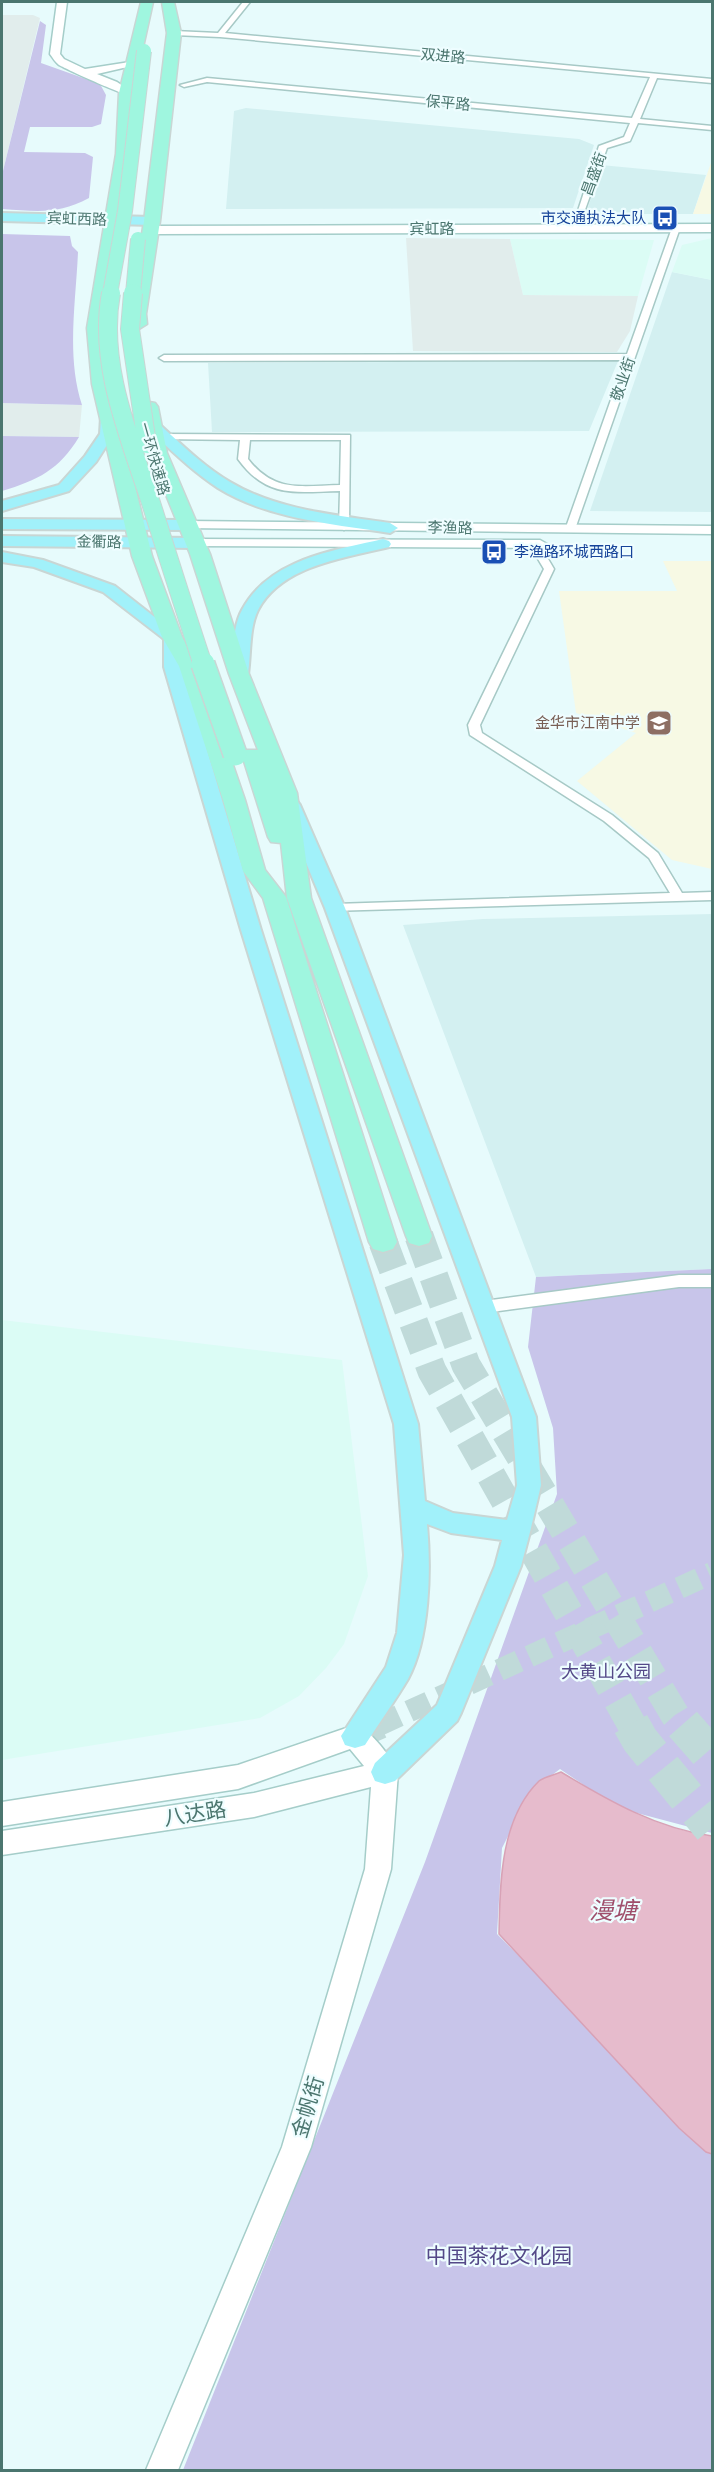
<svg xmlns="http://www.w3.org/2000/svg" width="714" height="2472" font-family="Karla,'Noto Sans SC',sans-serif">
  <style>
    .residential { fill: #d3f0f1 }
    .commercial { fill: #dbfcf5 }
    .industrial { fill: #e1edec }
    .education { fill: #f7f9e4 }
    .green { fill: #c8c5ea }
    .water { fill: #e6bbcc; stroke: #d8a2b6; stroke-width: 1.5 }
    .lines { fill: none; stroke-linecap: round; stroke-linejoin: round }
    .secondary-tunnel-far1 { stroke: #c0dad9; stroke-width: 22; stroke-dasharray: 22 11; stroke-linecap: butt }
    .secondary-tunnel { stroke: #c0dad9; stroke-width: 28; stroke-dasharray: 28 14; stroke-linecap: butt }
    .highway-tunnel-far1 { stroke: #c0dad9; stroke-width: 29; stroke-dasharray: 29 14; stroke-linecap: butt }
    .highway-tunnel { stroke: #c0dad9; stroke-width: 37; stroke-dasharray: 37 18; stroke-linecap: butt }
    .street-casing { stroke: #a7c9c6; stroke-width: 3 }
    .secondary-casing { stroke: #a5cdc9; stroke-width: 3 }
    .primary-casing { stroke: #c9d6d4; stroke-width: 4 }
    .highway-casing { stroke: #c9d6d4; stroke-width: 3 }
    .street { fill: #fff; fill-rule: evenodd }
    .secondary { fill: #fff; fill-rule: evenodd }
    .primary { fill: #a1f1fa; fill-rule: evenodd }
    .highway { fill: #9ff6df; fill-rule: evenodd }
    .highway-bridge-far2-casing { stroke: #c9d6d4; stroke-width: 16; stroke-linecap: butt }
    .highway-bridge-far1-casing { stroke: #c9d6d4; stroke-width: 20; stroke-linecap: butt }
    .highway-bridge-casing { stroke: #c9d6d4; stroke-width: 26; stroke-linecap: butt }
    .highway-bridge-far2 { stroke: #9ff6df; stroke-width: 14 }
    .highway-bridge-far1 { stroke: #9ff6df; stroke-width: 18 }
    .highway-bridge { stroke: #9ff6df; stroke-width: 23 }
    .labels { text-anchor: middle; stroke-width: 4.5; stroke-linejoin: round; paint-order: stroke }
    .far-street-label { font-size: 15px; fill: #4b766f; stroke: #eefdff }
    .far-transit-label { font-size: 15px; fill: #164399; stroke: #eefdff; text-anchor: end }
    .far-education-label { font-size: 15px; fill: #785e54; stroke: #eefdff; text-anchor: end }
    .park-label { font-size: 18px; fill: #544988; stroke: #eefdff }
    .near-street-label { font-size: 21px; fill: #4b766f; stroke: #eefdff }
    .near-park-label { font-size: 21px; fill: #544988; stroke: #eefdff }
    .near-water-label { font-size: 24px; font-style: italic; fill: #9f4e6b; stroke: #eefdff }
  </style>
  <rect width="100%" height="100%" fill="#e7fbfc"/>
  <!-- residential -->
  <path class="residential" d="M 246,108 L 579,139 L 594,145 L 573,208 L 226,209 L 234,111 Z
    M 601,165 L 706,175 L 693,214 L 590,214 L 587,211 Z
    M 672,272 L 712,280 L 712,512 L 590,511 Z
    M 618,361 L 589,431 L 212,432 L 208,363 Z
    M 712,914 L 712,1269 L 536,1277 L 403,925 L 483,919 Z"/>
  <!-- commercial -->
  <path class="commercial" d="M 712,238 L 712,280 L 672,272 L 682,245 Z
    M 510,239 L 654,240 L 638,296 L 523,295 Z
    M 2,1320 L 342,1360 L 368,1576 L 344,1644 L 326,1668 L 299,1696 L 260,1718 L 2,1760 Z"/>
  <!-- industrial -->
  <path class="industrial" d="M 2,15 L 33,15 L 40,18 L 2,175 Z
    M 406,238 L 510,239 L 523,295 L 638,296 L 630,331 L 617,352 L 413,351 Z
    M 2,403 L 82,405 L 79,437 L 2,436 Z"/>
  <!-- education -->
  <path class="education" d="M 712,160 L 712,214 L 693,214 Z
    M 663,561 L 712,561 L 712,869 L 672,860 L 577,781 L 636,733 L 576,713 L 559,591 L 677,591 Z"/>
  <!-- green -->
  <path class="green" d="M 40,21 L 46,25 L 41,63 L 100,84 L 106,95 L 101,124 L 92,127 L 30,127 L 24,152 L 85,153 L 93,157 L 89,198 C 58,215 36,211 2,209 L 2,175 Z
    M 2,234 L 70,236 L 72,246 L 78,252 C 76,301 66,357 82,405 L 2,403 Z
    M 2,436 L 79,437 C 59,470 38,480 2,491 Z
    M 712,1269 L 712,1833 L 618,1808 L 560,1769 L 531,1791 L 502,1848 L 497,1934 L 712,2150 L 712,2470 L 183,2470 L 425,1862 L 557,1494 L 553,1428 L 528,1347 L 536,1277 Z"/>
  <!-- water -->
  <path class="water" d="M 561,1772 C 609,1801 656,1828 712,1836 L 712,2154 L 706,2152 L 679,2128 L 499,1934 C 500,1884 500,1819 539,1781 C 544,1777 554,1775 561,1772 Z"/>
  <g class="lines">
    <!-- secondary-tunnel-far1 -->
    <path class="secondary-tunnel-far1" d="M 379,1725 L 712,1573"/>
    <!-- secondary-tunnel -->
    <path class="secondary-tunnel" d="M 355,1736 L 382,1724"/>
    <!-- highway-tunnel-far1 -->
    <path class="highway-tunnel-far1" d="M 419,1236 L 466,1365 L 675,1715 L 684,1725
      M 383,1242 L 432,1371 L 632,1725"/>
    <!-- highway-tunnel -->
    <path class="highway-tunnel" d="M 631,1724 L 640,1740 L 712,1828
      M 683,1724 L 712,1757"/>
    <!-- street casing -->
    <g class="street-casing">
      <path id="street" d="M 243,2 L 250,2 L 225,33 L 712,79 L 712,83 L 657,78 L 640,119 L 712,126 L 712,130 L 638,123 L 630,141 L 607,148 L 581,221 L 574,223 L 599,146 L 624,137 L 630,123 L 207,82 L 184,87 L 180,85 L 207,78 L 632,118 L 650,77 L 220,37 L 174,35 L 170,33 L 174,31 L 218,33 Z
        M 676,225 L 680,228 L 574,532 L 565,530 L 625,360 L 164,361 L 159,358 L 164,355 L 627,354 L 672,228 Z
        M 165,434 L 350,435 L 349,527 L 344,530 L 339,527 L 340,491 C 295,492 267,499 238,459 L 240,440 L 161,439 L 160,437 ZM 250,440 L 341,440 L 340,485 C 301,486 274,493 248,459 Z
        M 534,541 L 538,542 L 554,569 L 480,725 L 482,733 L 612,815 L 658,853 L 682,893 L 712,892 L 712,900 L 330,911 L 329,908 L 330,905 L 335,904 L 670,893 L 649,858 L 604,821 L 470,735 L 468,725 L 544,569 L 529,544 Z
        M 679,1275 L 712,1275 L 712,1287 L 679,1287 L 484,1313 L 479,1311 L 476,1307 L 479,1303 L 484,1301 Z"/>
    </g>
    <!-- secondary casing -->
    <g class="secondary-casing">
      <path id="secondary" d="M 57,2 L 67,2 L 60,54 L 64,59 L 85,69 L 136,61 L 136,65 L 97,74 L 117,82 L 130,91 L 130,95 C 125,96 68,70 59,65 C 55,62 53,58 50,54 Z
        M 712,224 L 712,232 L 151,234 L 145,230 L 151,226 Z
        M 188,521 L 712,526 L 712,534 L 183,528 L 181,525 Z
        M 196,539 L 540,540 L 547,544 L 540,548 L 191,546 L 189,543 L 191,540 Z
        M 355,1725 C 372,1731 390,1756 398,1772 L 391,1869 L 311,2147 L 178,2470 L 146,2470 L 282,2147 L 365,1869 L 371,1787 L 254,1817 L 2,1855 L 2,1831 L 254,1793 L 364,1766 L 350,1749 L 238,1789 L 2,1826 L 2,1802 L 238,1765 Z"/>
    </g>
    <!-- primary casing -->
    <g class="primary-casing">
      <path id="primary" d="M 2,213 L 152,217 L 158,221 L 152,225 L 2,221 Z
        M 108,413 L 115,417 L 114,434 L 96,462 L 69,491 L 2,511 L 2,501 L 59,485 L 85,456 L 100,434 L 101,417 Z
        M 153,422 L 158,423 C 181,444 203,466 230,482 C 277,510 336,515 390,523 L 398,528 L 390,533 C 333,524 268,519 218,488 C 192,471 171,450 148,429 L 146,426 L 148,423 Z
        M 2,519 L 188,520 L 196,525 L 188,530 L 2,529 Z
        M 2,536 L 196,538 L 204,543 L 196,548 L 2,546 Z
        M 383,539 L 389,541 L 391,544 L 389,547 C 345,558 282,565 258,610 C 249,628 251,654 248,674 L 245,678 L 233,678 L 230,674 C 234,654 232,628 242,610 C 269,559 332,551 383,539 Z
        M 2,552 L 43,560 L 115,586 L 180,637 L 182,667 L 261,930 L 418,1424 L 425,1501 L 453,1513 L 507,1520 L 517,1485 L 512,1417 L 325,908 L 282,805 L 285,801 L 297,801 L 300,805 L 345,908 L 536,1417 L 541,1485 L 530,1532 L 521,1566 L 461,1713 L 457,1721 L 395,1781 L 385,1784 L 375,1781 L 371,1772 L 375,1763 L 437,1705 L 495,1566 L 502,1540 L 451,1533 L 427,1524 C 431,1570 430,1638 408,1679 C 395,1701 379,1723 365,1745 L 355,1748 L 345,1745 L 341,1736 L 386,1667 L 397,1633 L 404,1555 L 394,1424 L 241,930 L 164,667 L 164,639 L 103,592 L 34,567 L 2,562 Z"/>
    </g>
    <!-- highway casing -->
    <g class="highway-casing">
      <path id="highway" d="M 141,2 L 153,2 L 133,93 L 130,154 L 103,328 L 110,384 L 152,556 L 182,637 L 199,666 L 245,800 L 265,870 L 286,897 L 397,1242 L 393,1249 L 383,1252 L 373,1249 L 369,1242 L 263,898 L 243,871 L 223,800 L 179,666 L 162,637 L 132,556 L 92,384 L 87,328 L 116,154 L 119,93 Z
        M 162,2 L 174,2 L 181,33 L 160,221 L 146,314 L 147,324 L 139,329 L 131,324 L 130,314 L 144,221 L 167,33 Z
        M 149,402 L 155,403 L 158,407 L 167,453 L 210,554 L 249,674 L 297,793 L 311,898 L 432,1236 L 429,1243 L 419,1246 L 409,1243 L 406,1236 L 287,898 L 281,843 L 271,842 L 268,837 L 242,755 L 245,750 L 258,750 L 229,674 L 190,554 L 149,453 L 140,407 L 143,403 Z"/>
    </g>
    <!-- street -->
    <use href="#street" class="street"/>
    <!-- secondary -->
    <use href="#secondary" class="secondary"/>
    <!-- primary -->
    <use href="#primary" class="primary"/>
    <!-- highway -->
    <use href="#highway" class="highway"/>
    <!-- highway-bridge-far2 casing -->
    <g class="highway-bridge-far2-casing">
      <path id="highway-bridge-far2" d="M 110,294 L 125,211 L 144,51
        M 133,294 L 138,239"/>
    </g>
    <!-- highway-bridge-far1 casing -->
    <g class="highway-bridge-far1-casing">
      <path id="highway-bridge-far1" d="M 111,293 C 98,364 129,436 151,503 C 168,557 185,611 203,665
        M 133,293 L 130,329 L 147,444"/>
    </g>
    <!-- highway-bridge casing -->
    <g class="highway-bridge-casing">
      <path id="highway-bridge" d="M 203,664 L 235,754"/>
    </g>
    <!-- highway-bridge-far2 -->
    <use href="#highway-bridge-far2" class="highway-bridge-far2"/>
    <!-- highway-bridge-far1 -->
    <use href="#highway-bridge-far1" class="highway-bridge-far1"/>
    <!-- highway-bridge -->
    <use href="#highway-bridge" class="highway-bridge"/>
  </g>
  <!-- icons -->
  <defs>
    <g id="bus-square" transform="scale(1.35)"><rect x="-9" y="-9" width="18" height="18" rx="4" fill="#1a4fb4" stroke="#eefdff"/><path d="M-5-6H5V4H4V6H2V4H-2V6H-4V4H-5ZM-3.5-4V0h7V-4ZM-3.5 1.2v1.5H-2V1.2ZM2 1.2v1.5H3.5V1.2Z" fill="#fff"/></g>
    <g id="school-square" transform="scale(1.35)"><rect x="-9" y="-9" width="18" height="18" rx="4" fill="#8d6e63" stroke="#eefdff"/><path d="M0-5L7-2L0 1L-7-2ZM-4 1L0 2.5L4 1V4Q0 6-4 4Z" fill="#fff"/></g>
  </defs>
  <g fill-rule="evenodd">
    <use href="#bus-square" x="665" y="218"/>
    <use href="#bus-square" x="494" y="552"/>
    <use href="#school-square" x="659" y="723"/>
  </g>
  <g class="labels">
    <!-- far-street labels -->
    <g class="far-street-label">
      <text transform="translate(443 56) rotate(5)" y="5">双进路</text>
      <text transform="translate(448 103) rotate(5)" y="5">保平路</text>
      <text transform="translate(594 174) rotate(-70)" y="5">昌盛街</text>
      <text transform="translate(77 219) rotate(2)" y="5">宾虹西路</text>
      <text x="432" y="234">宾虹路</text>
      <text transform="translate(623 379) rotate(-71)" y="5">敬业街</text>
      <text transform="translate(154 459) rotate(74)" y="5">一环快速路</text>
      <text transform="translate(450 528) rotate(1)" y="5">李渔路</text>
      <text transform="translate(99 542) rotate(1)" y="5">金衢路</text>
    </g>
    <!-- far-transit labels -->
    <g class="far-transit-label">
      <text x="646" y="223">市交通执法大队</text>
      <text x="514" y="557" text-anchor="start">李渔路环城西路口</text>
    </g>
    <!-- far-education labels -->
    <g class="far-education-label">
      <text x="640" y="728">金华市江南中学</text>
    </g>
    <!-- park labels -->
    <g class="park-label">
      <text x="606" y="1678">大黄山公园</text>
    </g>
    <!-- near-street labels -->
    <g class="near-street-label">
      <text transform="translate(195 1814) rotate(-9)" y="7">八达路</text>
      <text transform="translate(308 2107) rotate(-73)" y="7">金帆街</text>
    </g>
    <!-- near-park labels -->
    <g class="near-park-label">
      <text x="499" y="2263">中国茶花文化园</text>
    </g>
    <!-- near-water labels -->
    <g class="near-water-label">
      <text x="613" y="1919">漫塘</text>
    </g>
  </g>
  <!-- border -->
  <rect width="714" height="2472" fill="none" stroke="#4b766f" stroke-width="6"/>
</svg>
